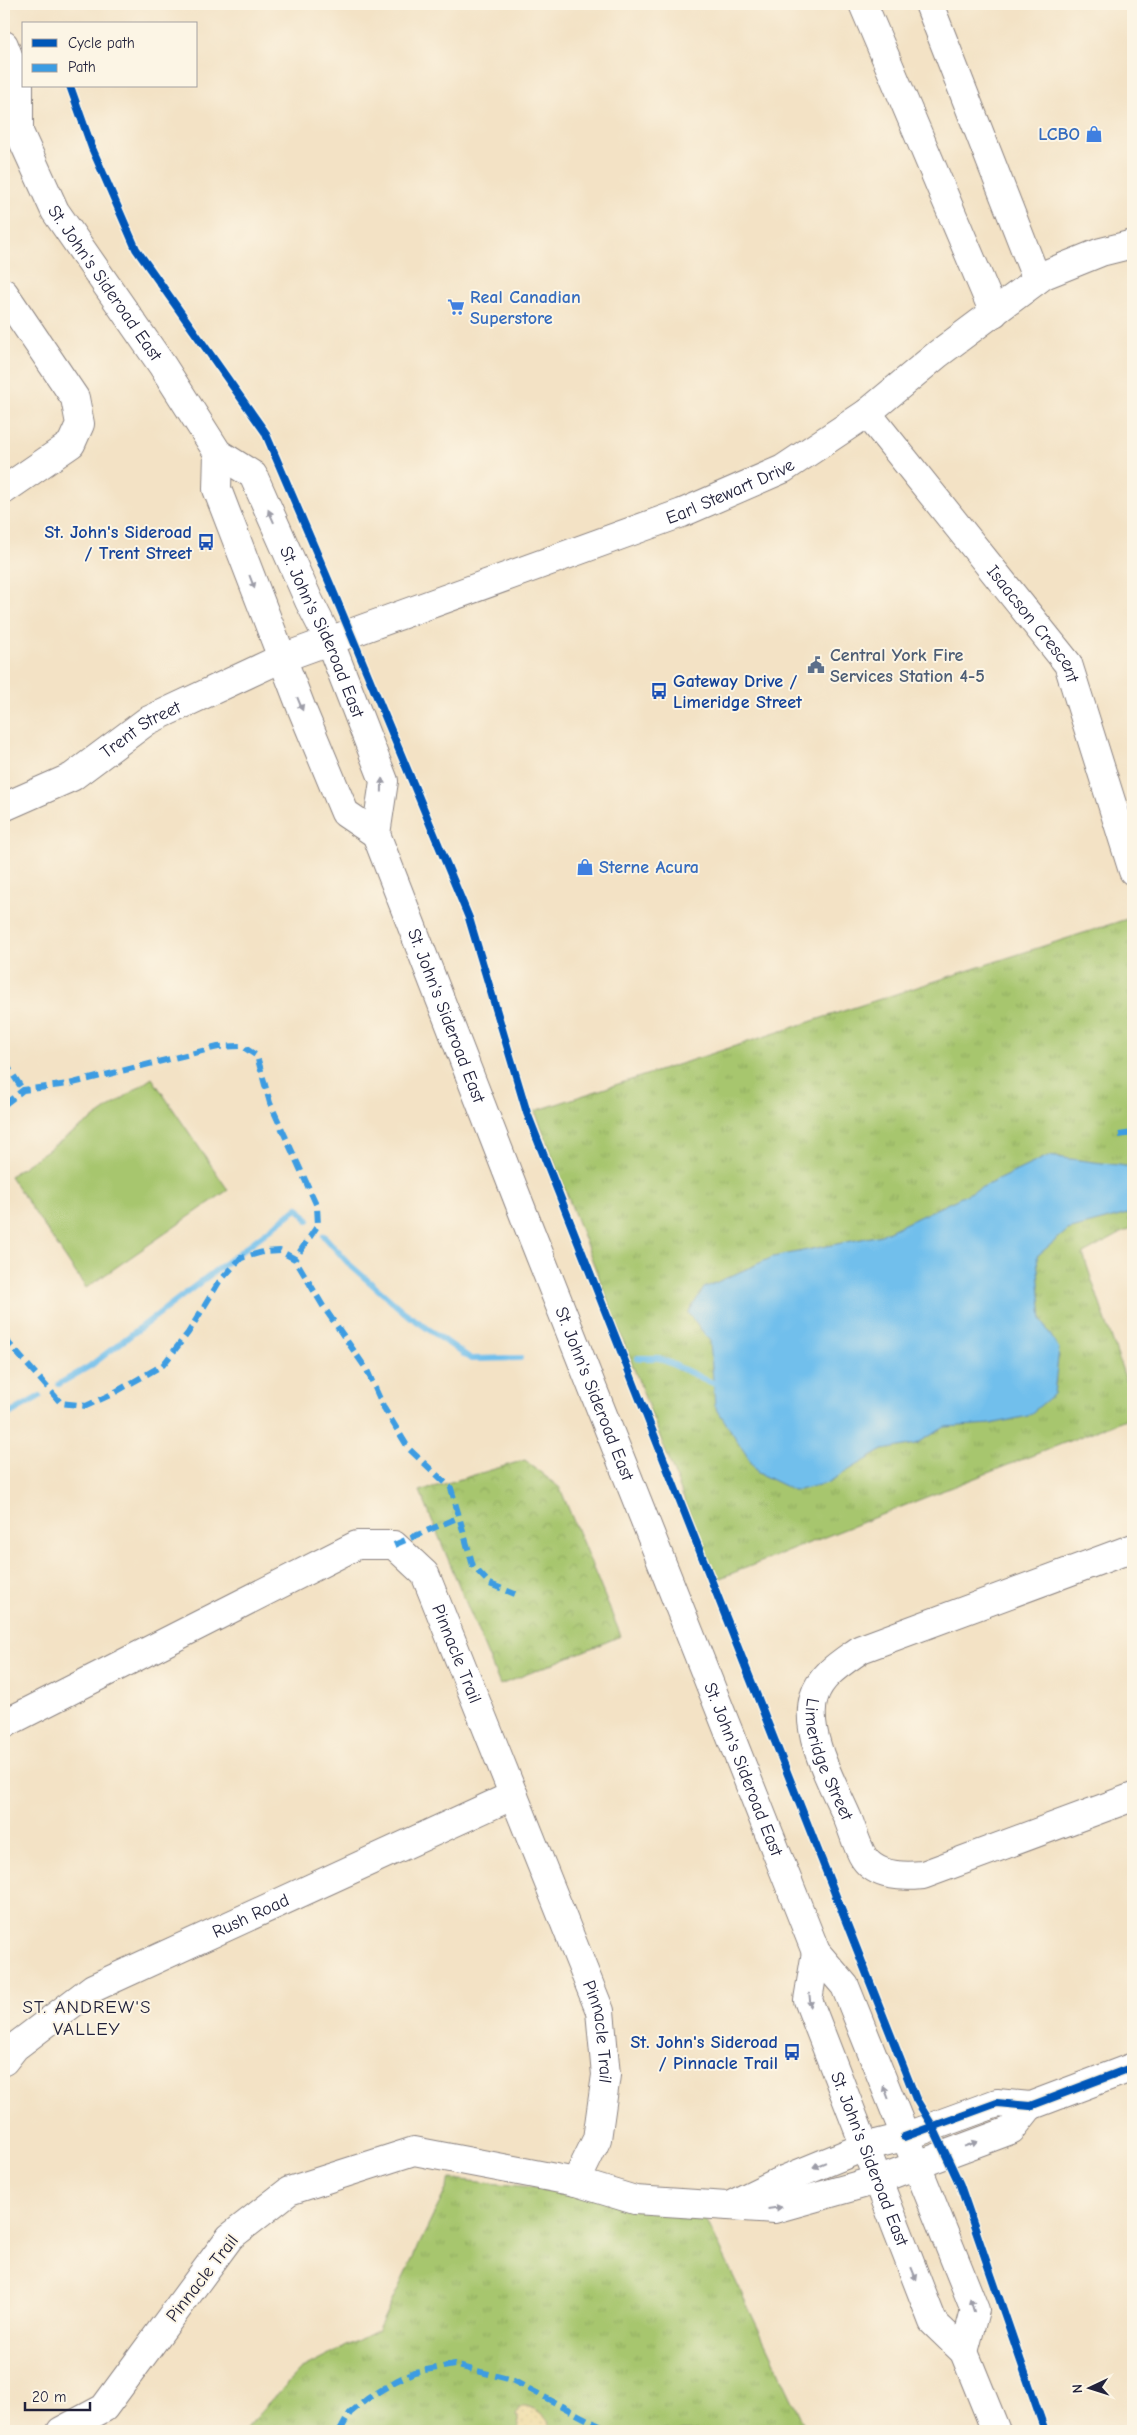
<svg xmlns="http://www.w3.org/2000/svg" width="1137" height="2435" font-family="'Comic Neue',sans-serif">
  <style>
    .grass { fill: url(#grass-tufts); stroke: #647454 }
    .sand { fill: url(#sand-dots); stroke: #887e6c }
    .park { fill: url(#park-crowns); stroke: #647454 }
    .pitch { fill: #a7c66e; stroke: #647454 }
    .water { fill: #71bfec; stroke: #4a7094 }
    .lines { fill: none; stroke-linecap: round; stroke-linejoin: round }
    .stream { stroke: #71bfec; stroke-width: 6 }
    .minor-casing { stroke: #8a8280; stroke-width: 30 }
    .major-casing { stroke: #8a8280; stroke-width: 30 }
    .minor { stroke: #fff; stroke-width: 28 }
    .major { stroke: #fff; stroke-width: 28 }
    .quiet { stroke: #3c9ce2; stroke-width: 6; stroke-dasharray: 12 6; stroke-linecap: butt }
    .cycleway-casing { stroke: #fcf5e5; stroke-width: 11 }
    .cycleway { stroke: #0057b8; stroke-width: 8 }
    .oneway { fill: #9c9ca7 }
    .labels { text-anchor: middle; stroke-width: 4; stroke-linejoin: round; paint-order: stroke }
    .shop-label { font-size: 18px; font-weight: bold; fill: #366cbe; stroke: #fcf5e5; text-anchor: start }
    .street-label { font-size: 18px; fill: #22223b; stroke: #fcf5e5 }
    .transit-label { font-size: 18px; font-weight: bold; fill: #164399; stroke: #fcf5e5; text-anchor: end }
    .service-label { font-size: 18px; font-weight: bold; fill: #4e5e75; stroke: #fcf5e5; text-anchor: start }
    .neighbourhood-label { font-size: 19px; letter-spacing: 1px; fill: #22223b; stroke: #fcf5e5 }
  </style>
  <defs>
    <pattern id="grass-tufts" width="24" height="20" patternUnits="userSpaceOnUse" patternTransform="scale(1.25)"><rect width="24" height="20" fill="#a7c66e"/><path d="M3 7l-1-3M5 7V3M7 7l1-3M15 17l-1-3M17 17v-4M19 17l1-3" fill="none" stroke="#8faa60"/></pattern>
    <pattern id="sand-dots" width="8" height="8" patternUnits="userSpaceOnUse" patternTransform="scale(1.25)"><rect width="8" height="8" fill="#eeda9e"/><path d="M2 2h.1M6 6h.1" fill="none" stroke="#ccbb89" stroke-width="1.8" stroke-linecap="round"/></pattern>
    <pattern id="park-crowns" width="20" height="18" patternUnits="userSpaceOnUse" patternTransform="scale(1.25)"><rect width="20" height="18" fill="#a7c66e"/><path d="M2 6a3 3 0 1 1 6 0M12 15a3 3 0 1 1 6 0" fill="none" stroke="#8faa60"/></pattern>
  </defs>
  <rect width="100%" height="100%" fill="#fcf5e5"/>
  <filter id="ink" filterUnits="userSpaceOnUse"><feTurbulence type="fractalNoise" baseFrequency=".02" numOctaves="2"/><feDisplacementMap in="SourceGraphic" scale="10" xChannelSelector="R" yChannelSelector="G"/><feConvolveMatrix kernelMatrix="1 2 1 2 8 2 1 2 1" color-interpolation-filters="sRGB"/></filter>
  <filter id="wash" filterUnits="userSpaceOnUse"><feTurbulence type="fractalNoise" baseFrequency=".0096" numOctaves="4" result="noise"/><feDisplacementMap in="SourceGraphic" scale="20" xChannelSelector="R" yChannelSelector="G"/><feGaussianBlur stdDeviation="1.12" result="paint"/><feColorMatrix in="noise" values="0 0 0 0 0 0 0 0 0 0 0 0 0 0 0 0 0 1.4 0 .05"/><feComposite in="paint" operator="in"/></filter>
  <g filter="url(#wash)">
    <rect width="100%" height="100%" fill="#f3e2c5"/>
    <!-- grass -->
    <path class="grass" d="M 1133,917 L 1133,1227 L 1083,1254 L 1133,1401 L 1133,1416 L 715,1580 L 535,1111 Z
      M 451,2179 L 699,2204 L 807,2431 L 243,2431 L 300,2370 L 378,2330 Z"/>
    <!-- sand -->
    <path class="sand" d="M 522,2406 C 535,2405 550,2419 552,2431 L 519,2431 L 516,2414 Z"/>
    <!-- park -->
    <path class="park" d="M 525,1460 L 560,1488 L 621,1636 L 500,1685 L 420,1491 Z"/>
    <!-- pitch -->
    <path class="pitch" d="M 152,1078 L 228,1190 L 86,1288 L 10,1176 Z"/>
    <!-- water -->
    <path class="water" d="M 1048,1156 L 1133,1167 L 1131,1213 L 1068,1230 L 1037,1256 L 1042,1321 L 1059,1349 L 1054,1394 L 1028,1416 L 991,1424 L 945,1427 L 916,1444 L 883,1450 L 827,1483 L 795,1491 L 758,1473 L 715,1406 L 710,1341 L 688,1313 L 704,1288 L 773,1257 L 881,1235 Z"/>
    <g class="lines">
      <!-- stream -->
      <path class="stream" d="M 324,1236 L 350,1265 L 404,1312 L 471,1359 L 520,1358
        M 638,1358 L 659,1358 L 713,1383
        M 59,1384 L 90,1366 L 298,1208 L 308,1220
        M 4,1417 L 40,1396"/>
    </g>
  </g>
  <g filter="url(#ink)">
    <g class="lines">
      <!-- minor casing -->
      <g class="minor-casing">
        <g id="minor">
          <path d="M 863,4 L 994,313"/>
          <path d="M 929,4 L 1037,280"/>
          <path d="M 4,293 L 75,398 L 80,424 L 71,444 L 4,490"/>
          <path id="s1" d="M 867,413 L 1068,664 L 1133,871"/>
          <path id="s2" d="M 4,807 L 72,777 L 147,721 L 282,658 L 682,513 L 783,469 L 867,413 L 938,354 L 1044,275 L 1101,252 L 1133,244"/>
          <path id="s3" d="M 1133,1548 L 861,1649 C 843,1662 820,1675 814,1697 C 803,1734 834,1786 848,1819 C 853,1831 857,1847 864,1858 C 877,1877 903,1877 923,1875 L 1133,1797"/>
          <path id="s4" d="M 4,1724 L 357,1545 L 394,1545 L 425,1574 L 600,2011 L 606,2075 L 597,2139 L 576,2182 L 414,2151 L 289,2191 L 230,2237 L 104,2408 L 61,2431"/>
          <path id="s5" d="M 4,2061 L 15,2047 L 93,1988 L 514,1795"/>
          <path d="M 576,2182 L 635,2200 L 774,2209 L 877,2180 L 1011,2130 L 1030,2106"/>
          <path d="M 729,2206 L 776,2183 L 864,2147 L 904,2137 L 997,2103 L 1030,2106 L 1133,2067"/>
        </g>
      </g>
      <!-- major casing -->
      <g class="major-casing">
        <g id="major">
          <path d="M 4,45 L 19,84 L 19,132"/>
          <path id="s6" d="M 4,118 L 19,132 L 55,211 L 162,365 L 218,453 L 253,475 L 309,601 L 329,640 L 384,781 L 376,834 L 525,1218 L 816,1952 L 845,1986 L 975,2310 L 964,2352"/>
          <path d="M 218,453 L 217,489 L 301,707 L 345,813 L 376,834"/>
          <path id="s7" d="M 816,1952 L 808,2000 L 933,2322 L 964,2352 L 996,2431"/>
        </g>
      </g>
      <!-- minor -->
      <use href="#minor" class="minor"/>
      <!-- major -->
      <use href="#major" class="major"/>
      <!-- quiet -->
      <path class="quiet" d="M 1133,871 L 1133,872
        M 4,1061 L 23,1090
        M 4,1105 L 23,1090 L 69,1084 L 218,1047 L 242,1046 L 257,1056 L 270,1103 L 317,1206 L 318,1225 L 295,1259
        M 1119,1135 L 1133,1133
        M 4,1338 L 61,1403 L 86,1406 L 112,1394 L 163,1365 L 188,1333 L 219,1282 L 241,1258 L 263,1252 L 280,1251 L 295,1259 L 323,1306 L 367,1370 L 384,1408 L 409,1449 L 451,1488 L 473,1566 L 490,1584 L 515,1594
        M 394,1545 L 459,1517
        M 340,2431 L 350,2413 L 367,2399 L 396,2381 L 414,2372 L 454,2365 L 512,2380 L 609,2431"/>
      <!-- cycleway casing -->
      <g class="cycleway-casing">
        <path id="cycleway" d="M 70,86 L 92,148 L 136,249 L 265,432 L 333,591 L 469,918 L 527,1113 L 916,2099 L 933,2127 L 960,2185 L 1045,2431
          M 904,2137 L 997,2103 L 1030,2106 L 1133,2067"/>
      </g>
      <!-- cycleway -->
      <use href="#cycleway" class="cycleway"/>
    </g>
    <!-- one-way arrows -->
    <defs><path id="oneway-solid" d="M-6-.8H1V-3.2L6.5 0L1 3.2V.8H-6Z" transform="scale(1.25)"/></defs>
    <g class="oneway">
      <use href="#oneway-solid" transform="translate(271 516) rotate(-114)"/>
      <use href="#oneway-solid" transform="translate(252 582) rotate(69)"/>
      <use href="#oneway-solid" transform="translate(300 704) rotate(68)"/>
      <use href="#oneway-solid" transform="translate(382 785) rotate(-89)"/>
      <use href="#oneway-solid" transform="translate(810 2000) rotate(84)"/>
      <use href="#oneway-solid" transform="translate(886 2092) rotate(-111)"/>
      <use href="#oneway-solid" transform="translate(971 2144) rotate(-20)"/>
      <use href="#oneway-solid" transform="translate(819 2165) rotate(158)"/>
      <use href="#oneway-solid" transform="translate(775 2208) rotate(-7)"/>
      <use href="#oneway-solid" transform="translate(914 2274) rotate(68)"/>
      <use href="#oneway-solid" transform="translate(972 2305) rotate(-107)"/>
    </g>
  </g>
  <!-- icons -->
  <defs>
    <g id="shop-bare" transform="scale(1.35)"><path d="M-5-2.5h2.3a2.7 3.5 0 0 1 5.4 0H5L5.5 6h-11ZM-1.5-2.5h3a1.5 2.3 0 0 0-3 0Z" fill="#3f7fe0" stroke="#fcf5e5" stroke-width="2.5" paint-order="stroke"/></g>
    <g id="supermarket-bare" transform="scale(1.35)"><path d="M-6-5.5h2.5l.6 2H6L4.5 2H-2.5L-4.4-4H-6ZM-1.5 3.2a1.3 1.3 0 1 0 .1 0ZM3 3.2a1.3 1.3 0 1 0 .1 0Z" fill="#3f7fe0" stroke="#fcf5e5" stroke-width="2.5" paint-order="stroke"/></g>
    <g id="bus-bare" transform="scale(1.35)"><path d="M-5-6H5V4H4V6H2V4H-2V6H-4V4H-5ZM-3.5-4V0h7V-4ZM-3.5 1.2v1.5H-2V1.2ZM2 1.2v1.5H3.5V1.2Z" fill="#1a4fb4" stroke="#fcf5e5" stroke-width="2.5" paint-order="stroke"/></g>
    <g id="civic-bare" transform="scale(1.35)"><path d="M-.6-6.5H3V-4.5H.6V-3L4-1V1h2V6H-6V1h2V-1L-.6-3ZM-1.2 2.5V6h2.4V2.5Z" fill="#5c6f8a" stroke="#fcf5e5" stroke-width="2.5" paint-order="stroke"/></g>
  </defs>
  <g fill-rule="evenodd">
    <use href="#shop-bare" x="1094" y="134"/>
    <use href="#supermarket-bare" x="456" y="307"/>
    <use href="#bus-bare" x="206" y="542"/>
    <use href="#civic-bare" x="816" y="665"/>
    <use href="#bus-bare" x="659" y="691"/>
    <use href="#shop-bare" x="585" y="867"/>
    <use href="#bus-bare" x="792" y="2052"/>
  </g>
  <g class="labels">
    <!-- shop labels -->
    <g class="shop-label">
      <text x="1080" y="140" text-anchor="end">LCBO</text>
      <text x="470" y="303">Real Canadian<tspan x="470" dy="21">Superstore</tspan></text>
      <text x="599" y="873">Sterne Acura</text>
    </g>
    <!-- street labels -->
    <g class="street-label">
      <text dy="6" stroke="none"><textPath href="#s6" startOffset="195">St. John's Sideroad East</textPath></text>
      <text dy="6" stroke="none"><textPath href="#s2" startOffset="795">Earl Stewart Drive</textPath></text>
      <text dy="6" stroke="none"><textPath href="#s1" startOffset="269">Isaacson Crescent</textPath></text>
      <text dy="6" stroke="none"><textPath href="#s6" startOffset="612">St. John's Sideroad East</textPath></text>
      <text dy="6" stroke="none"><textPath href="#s2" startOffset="158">Trent Street</textPath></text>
      <text dy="6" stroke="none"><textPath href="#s6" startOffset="1022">St. John's Sideroad East</textPath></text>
      <text dy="6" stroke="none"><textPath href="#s6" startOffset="1428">St. John's Sideroad East</textPath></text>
      <text dy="6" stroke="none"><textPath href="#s4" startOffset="561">Pinnacle Trail</textPath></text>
      <text dy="6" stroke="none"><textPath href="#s3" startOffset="424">Limeridge Street</textPath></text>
      <text dy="6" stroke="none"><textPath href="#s6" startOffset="1832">St. John's Sideroad East</textPath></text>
      <text dy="6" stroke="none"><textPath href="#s5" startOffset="289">Rush Road</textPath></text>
      <text dy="6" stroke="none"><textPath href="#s4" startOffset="966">Pinnacle Trail</textPath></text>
      <text dy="6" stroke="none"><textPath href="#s7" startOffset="219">St. John's Sideroad East</textPath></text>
      <text transform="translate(202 2278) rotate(-52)" y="6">Pinnacle Trail</text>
    </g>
    <!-- transit labels -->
    <g class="transit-label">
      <text x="192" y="538">St. John's Sideroad<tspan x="192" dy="21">/ Trent Street</tspan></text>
      <text x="673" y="687" text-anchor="start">Gateway Drive /<tspan x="673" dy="21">Limeridge Street</tspan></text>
      <text x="778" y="2048">St. John's Sideroad<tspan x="778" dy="21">/ Pinnacle Trail</tspan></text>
    </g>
    <!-- service labels -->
    <g class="service-label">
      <text x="830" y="661">Central York Fire<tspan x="830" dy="21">Services Station 4-5</tspan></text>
    </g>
    <!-- neighbourhood labels -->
    <g class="neighbourhood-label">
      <text x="87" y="2013">ST. ANDREW'S<tspan x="87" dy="22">VALLEY</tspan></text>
    </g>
  </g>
  <!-- margin -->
  <rect width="1137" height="2435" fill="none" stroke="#fcf5e5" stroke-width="20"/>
  <!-- legend -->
  <rect x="22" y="22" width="175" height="65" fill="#fcf5e5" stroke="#a5a1a1"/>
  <rect x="32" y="39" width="25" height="8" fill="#0057b8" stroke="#a5a1a1"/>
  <text x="68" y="48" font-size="15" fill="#22223b">Cycle path</text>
  <rect x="32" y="64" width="25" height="8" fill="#3c9ce2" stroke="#a5a1a1"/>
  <text x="68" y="72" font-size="15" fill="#22223b">Path</text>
  <!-- north arrow -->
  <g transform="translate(1090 2388) rotate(266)" stroke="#fcf5e5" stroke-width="4" paint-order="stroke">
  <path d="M0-4L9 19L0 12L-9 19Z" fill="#22223b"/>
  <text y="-8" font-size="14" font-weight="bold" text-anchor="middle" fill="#22223b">N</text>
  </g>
  <!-- scale -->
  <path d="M25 2402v8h65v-8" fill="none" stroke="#22223b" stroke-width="2.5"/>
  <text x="32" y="2402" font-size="15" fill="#22223b" stroke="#fcf5e5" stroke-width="4" paint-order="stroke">20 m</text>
</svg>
